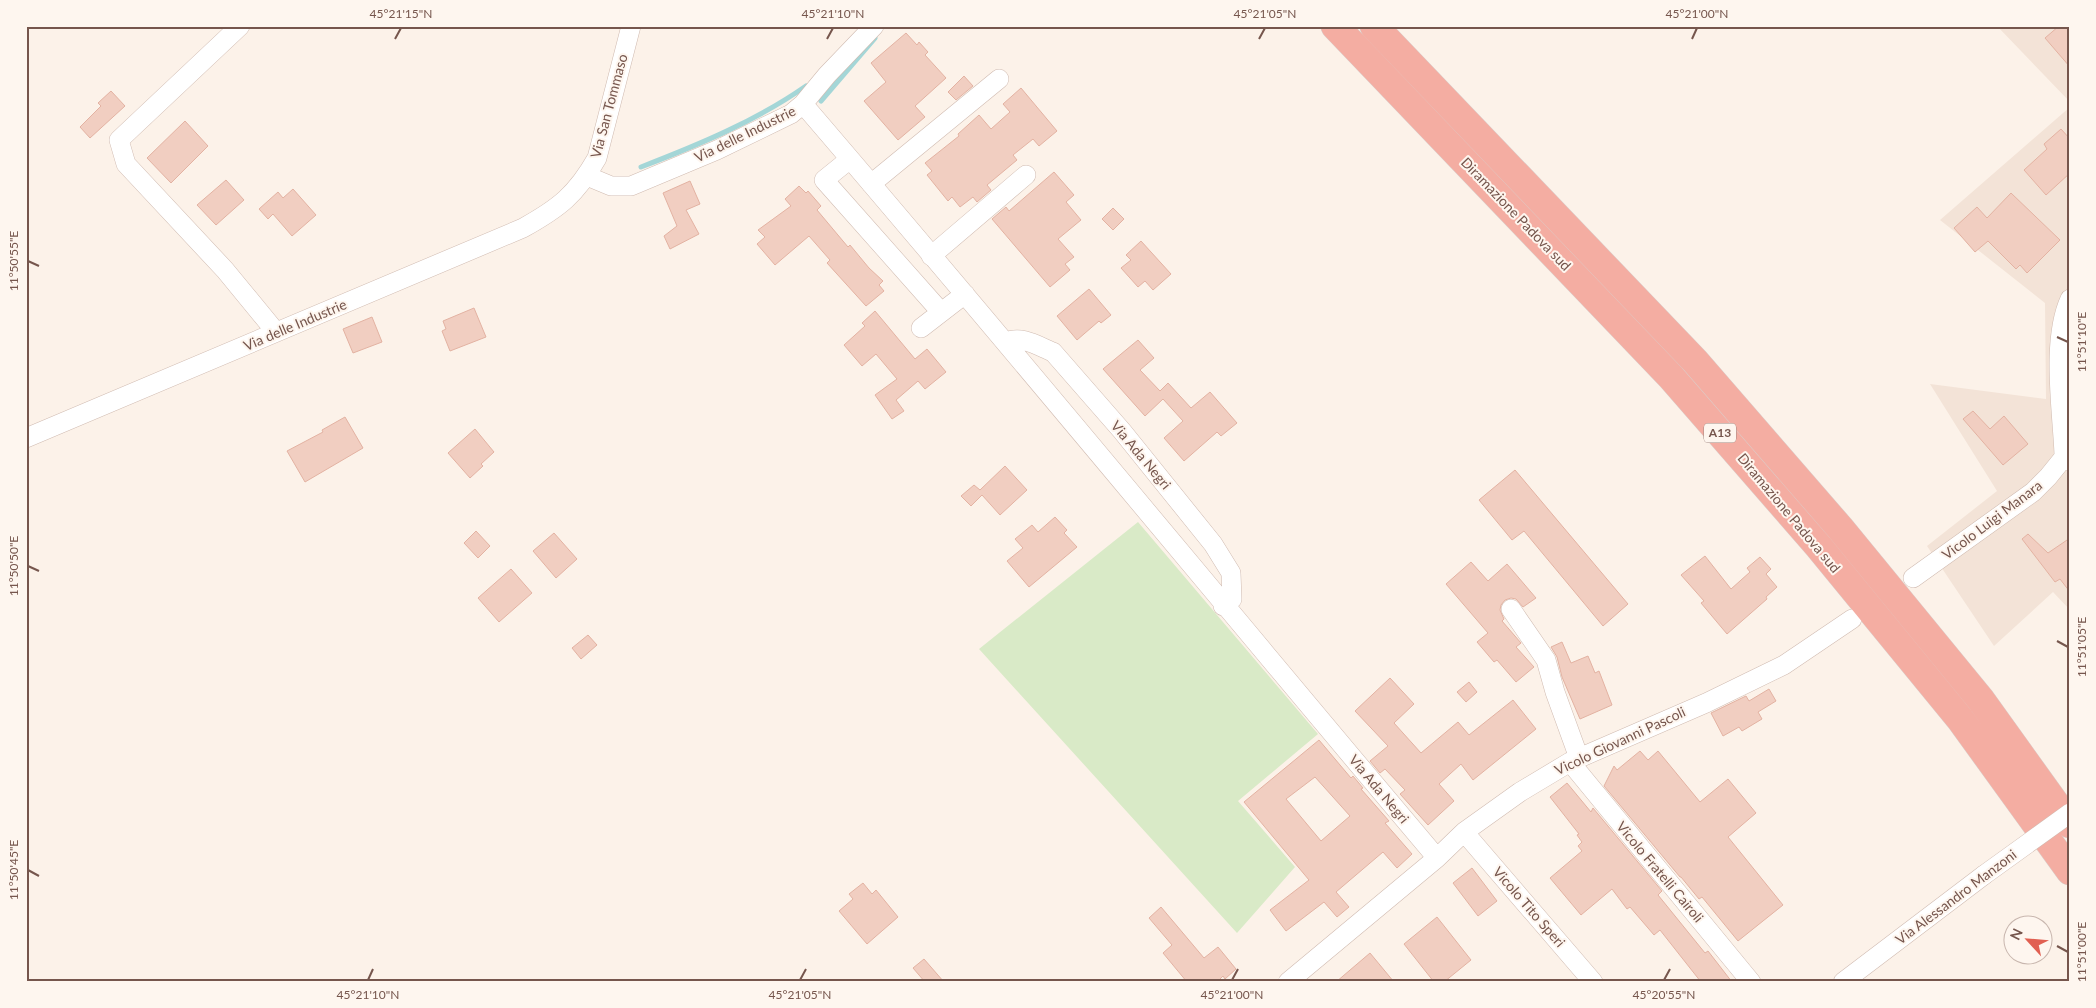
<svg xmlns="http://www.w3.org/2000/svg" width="2096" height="1008" font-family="Lato,sans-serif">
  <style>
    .residential { fill: #f3e3d7 }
    .green { fill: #d9eac7 }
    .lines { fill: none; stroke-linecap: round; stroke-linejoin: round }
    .stream { stroke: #a4d6d7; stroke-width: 5 }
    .building { fill: #f1cec1; stroke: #e3b2a2; fill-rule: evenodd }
    .minor-casing { stroke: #d0bbb1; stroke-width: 20 }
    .highway-casing { stroke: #d9d0cd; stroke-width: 29 }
    .minor { stroke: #fff; stroke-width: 19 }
    .highway { stroke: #f4ada2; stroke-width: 28 }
    .minor-bridge-casing { stroke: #d0bbb1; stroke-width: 20; stroke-linecap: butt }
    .minor-bridge { stroke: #fff; stroke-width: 19 }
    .ticks { fill: none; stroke: #76564d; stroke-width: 2 }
    .labels { text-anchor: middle; stroke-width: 4; stroke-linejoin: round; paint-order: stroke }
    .shield { fill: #fef6ef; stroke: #9f867e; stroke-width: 1 }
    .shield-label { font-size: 12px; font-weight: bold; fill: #76564d }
    .street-label { font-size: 14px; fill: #76564d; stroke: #fef6ef }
    .neatline { fill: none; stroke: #76564d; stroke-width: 2 }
    .ticks-label { font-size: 12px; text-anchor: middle; fill: #76564d }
  </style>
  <rect width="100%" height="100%" fill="#fcf2e9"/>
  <!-- residential -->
  <path class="residential" d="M 1997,26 L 2070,26 L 2070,102 Z
    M 2070,107 L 2070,610 L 2053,592 L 1994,646 L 1927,546 L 1997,491 L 1930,384 L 2046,399 L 2045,303 L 1940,220 Z"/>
  <!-- green -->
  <path class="green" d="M 1138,522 L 1318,734 L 1238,801 L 1295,867 L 1237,933 L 979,649 Z"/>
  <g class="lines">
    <!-- stream -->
    <path class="stream" d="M 821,101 L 875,38
      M 641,167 C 698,145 756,121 806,86"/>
  </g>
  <!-- building -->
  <path class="building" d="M 2059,26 L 2070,26 L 2070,67 L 2045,38 Z
    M 906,33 L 917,45 L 919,42 L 928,52 L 925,55 L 946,78 L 915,106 L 925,117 L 898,140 L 864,101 L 886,82 L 871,63 Z
    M 964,76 L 973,86 L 956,100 L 948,92 Z
    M 1021,88 L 1057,131 L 1039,146 L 1033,139 L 1013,155 L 1017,160 L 987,185 L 991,190 L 977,202 L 973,197 L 960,207 L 952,197 L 948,201 L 927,175 L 932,171 L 925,163 L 959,136 L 958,134 L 979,115 L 991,129 L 1010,112 L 1003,104 Z
    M 111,91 L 125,106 L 90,138 L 80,127 L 101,106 L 98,103 Z
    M 185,121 L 208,146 L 171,183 L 147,158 Z
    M 2061,129 L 2070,139 L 2070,173 L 2046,195 L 2024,170 L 2047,149 L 2044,144 Z
    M 1054,172 L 1074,195 L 1066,202 L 1081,220 L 1058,239 L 1074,257 L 1065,264 L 1070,270 L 1050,287 L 992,219 L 1006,207 L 1009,211 Z
    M 226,180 L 244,200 L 216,225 L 197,205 Z
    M 690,181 L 700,204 L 686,210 L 699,234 L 670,249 L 664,236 L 677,226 L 663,193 Z
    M 799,186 L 806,193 L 808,191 L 821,206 L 817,210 L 848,247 L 850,245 L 869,268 L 883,281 L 879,285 L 884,291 L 866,306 L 827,263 L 830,260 L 809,236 L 775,265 L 757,244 L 765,237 L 758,230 L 791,206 L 785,199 Z
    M 293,189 L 316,215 L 292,236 L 273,214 L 268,219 L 259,209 L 278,192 L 283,198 Z
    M 2011,193 L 2060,240 L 2027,273 L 2020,265 L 2016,269 L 1988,241 L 1975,252 L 1954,228 L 1977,207 L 1987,218 Z
    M 1113,208 L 1124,219 L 1113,230 L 1102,219 Z
    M 1141,241 L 1171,274 L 1153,290 L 1145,281 L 1138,287 L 1121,268 L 1131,260 L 1126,255 Z
    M 1089,289 L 1111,315 L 1101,323 L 1099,321 L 1077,340 L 1057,316 Z
    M 474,308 L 486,337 L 450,351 L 442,331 L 446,329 L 443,321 Z
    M 875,311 L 915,359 L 927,349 L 946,372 L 925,389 L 918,381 L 896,400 L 904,411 L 892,419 L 875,395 L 897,379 L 876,354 L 862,366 L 844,345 L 865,326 L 862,323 Z
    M 372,317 L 382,342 L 353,353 L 343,329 Z
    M 1138,340 L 1154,358 L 1140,370 L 1160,391 L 1168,383 L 1191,408 L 1210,392 L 1237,423 L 1221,436 L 1217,432 L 1184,461 L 1164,438 L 1183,421 L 1163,399 L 1145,416 L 1103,369 Z
    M 1973,411 L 1990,429 L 2004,416 L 2028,444 L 2003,465 L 1963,419 Z
    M 345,417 L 363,448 L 305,482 L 287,451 L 323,432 L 322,430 Z
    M 475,429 L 494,452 L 481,464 L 483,466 L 470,478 L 448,453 Z
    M 1005,466 L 1027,490 L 1000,515 L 982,495 L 971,506 L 961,496 L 974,485 L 980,490 Z
    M 1515,470 L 1628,604 L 1603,626 L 1524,531 L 1512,540 L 1479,500 Z
    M 1055,517 L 1067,530 L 1064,533 L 1077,547 L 1029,587 L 1007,561 L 1023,548 L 1015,539 L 1032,525 L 1038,532 Z
    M 476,531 L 490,546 L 478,558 L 464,543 Z
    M 554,533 L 577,559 L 556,578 L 533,551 Z
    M 2028,534 L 2048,553 L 2070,538 L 2070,592 L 2060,579 L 2055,582 L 2022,539 Z
    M 1705,556 L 1731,589 L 1750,572 L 1747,568 L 1760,557 L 1771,569 L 1766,574 L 1777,587 L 1766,597 L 1767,599 L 1727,634 L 1701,603 L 1704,601 L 1681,575 Z
    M 1471,562 L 1488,581 L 1507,564 L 1536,598 L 1523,607 L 1516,599 L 1511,598 L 1505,600 L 1501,605 L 1500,610 L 1504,619 L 1502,621 L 1521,643 L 1516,647 L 1534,667 L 1516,682 L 1497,660 L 1494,662 L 1477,642 L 1488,633 L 1446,584 Z
    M 511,569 L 532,593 L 499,622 L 478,598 Z
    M 588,635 L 597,645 L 581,659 L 572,648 Z
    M 1562,642 L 1571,663 L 1588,656 L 1595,673 L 1599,671 L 1612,705 L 1580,719 L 1562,677 L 1557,657 L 1551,647 Z
    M 1390,678 L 1414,704 L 1394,723 L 1421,753 L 1458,722 L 1469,735 L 1513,700 L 1536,729 L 1473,780 L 1461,764 L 1439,784 L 1454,801 L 1428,825 L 1400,794 L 1405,790 L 1385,769 L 1380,773 L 1370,761 L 1388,746 L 1355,711 Z
    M 1469,682 L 1477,692 L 1466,702 L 1457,692 Z
    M 1769,689 L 1776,701 L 1758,712 L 1762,719 L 1742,731 L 1739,727 L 1723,736 L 1711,713 L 1746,696 L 1749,701 Z
    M 1319,740 L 1351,778 L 1353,776 L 1363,788 L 1361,789 L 1389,821 L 1385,823 L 1412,854 L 1397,868 L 1383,852 L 1336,892 L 1349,907 L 1337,917 L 1324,902 L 1286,931 L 1270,910 L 1309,880 L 1244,802 ZM 1315,777 L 1350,816 L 1321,841 L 1286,799 Z
    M 1640,751 L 1648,760 L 1658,751 L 1700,802 L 1728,779 L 1756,813 L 1728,837 L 1783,905 L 1738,941 L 1702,897 L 1699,899 L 1681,877 L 1680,877 L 1604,786 L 1614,766 L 1617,770 Z
    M 1567,783 L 1591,812 L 1593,808 L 1662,891 L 1658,895 L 1705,953 L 1708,951 L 1732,982 L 1701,982 L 1660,930 L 1654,935 L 1630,907 L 1627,909 L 1612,889 L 1581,915 L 1550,878 L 1582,851 L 1578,846 L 1582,842 L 1577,835 L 1579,834 L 1550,797 Z
    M 1472,868 L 1497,901 L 1478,916 L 1453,883 Z
    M 863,883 L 872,894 L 876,890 L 898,917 L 867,944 L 839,911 L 853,899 L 849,894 Z
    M 1161,907 L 1204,958 L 1218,947 L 1236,969 L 1225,979 L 1223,976 L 1217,982 L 1187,982 L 1163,953 L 1172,945 L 1149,918 Z
    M 1437,917 L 1471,960 L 1444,982 L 1434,982 L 1404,944 Z
    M 1370,953 L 1394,982 L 1336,982 Z
    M 924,959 L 944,982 L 925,982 L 913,968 Z"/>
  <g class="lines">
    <!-- minor casing -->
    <g class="minor-casing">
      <path id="minor" d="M 240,26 L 119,140 L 126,164 L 225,270 L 276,332
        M 803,104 C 1017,353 1225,607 1437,858
        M 850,159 L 824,180 L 941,312
        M 587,176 L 611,186 L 631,186 L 717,150 L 791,114 L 803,104 L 827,75 L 874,26
        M 871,184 L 999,79
        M 931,256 L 1026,175
        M 2070,299 C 2051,340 2062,409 2064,454 L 2070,461
        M 921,328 L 965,294
        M 1007,342 C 1021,335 1038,346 1053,352 L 1122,431 L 1213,544 L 1231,573 L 1232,599 L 1223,606
        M 26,438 L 523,228 C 559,208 576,195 597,158 L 631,26
        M 1913,578 L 2033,492 L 2048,477 L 2065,456
        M 1511,609 L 1546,660 L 1555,692 L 1579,758
        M 1570,762 L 1751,982
        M 1464,832 L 1593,982
        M 1288,982 L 1437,858 L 1464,832 L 1520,792 L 1570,762 L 1706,703 L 1784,665 L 1852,619
        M 1843,982 L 1984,875"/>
    </g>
    <!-- highway casing -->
    <g class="highway-casing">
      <path id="highway" d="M 1335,26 L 1671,377 L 1819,547 L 1960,719 L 2070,871
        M 1374,26 L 1695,361 L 1840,528 L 1981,700 L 2070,824"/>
    </g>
    <!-- minor -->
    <use href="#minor" class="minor"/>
    <!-- highway -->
    <use href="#highway" class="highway"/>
    <!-- minor-bridge casing -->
    <g class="minor-bridge-casing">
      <path id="minor-bridge" d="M 1984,875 L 2070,813"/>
    </g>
    <!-- minor-bridge -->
    <use href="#minor-bridge" class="minor-bridge"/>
  </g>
  <!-- ticks -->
  <path class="ticks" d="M 395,39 L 401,28M 827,39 L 833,28M 1259,39 L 1265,28M 1692,39 L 1697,28M 28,261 L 39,266M 2057,337 L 2068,342M 28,566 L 39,571M 2057,641 L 2068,647M 28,870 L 39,876M 2057,946 L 2068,952M 368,980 L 373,969M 800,980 L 806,969M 1232,980 L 1238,969M 1664,980 L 1670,969"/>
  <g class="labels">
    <!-- shield labels -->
    <rect class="shield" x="1704" y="423.5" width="32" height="19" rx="4"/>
    <g class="shield-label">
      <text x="1720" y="437">A13</text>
    </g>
    <!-- street labels -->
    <g class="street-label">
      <text transform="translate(609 106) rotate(-75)" y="5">Via San Tommaso</text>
      <text transform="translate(745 134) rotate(-26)" y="5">Via delle Industrie</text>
      <text transform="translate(1516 214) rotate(46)" y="5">Diramazione Padova sud</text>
      <text transform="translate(295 325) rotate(-23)" y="5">Via delle Industrie</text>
      <text transform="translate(1141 455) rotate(50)" y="5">Via Ada Negri</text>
      <text transform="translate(1789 513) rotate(50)" y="5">Diramazione Padova sud</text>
      <text transform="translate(1992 520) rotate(-37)" y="5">Vicolo Luigi Manara</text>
      <text transform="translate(1620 741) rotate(-25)" y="5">Vicolo Giovanni Pascoli</text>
      <text transform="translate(1379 789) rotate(50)" y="5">Via Ada Negri</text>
      <text transform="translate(1660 872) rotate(50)" y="5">Vicolo Fratelli Cairoli</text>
      <text transform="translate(1956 897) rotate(-37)" y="5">Via Alessandro Manzoni</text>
      <text transform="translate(1529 907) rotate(49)" y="5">Vicolo Tito Speri</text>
    </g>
  </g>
  <!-- border -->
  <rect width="2096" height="1008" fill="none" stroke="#fef6ef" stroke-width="55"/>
  <!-- north arrow -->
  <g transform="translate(2028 940) rotate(296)"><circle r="24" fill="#fef6ef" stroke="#c8b6ae"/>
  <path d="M0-4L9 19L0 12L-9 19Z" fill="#e16052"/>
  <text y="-8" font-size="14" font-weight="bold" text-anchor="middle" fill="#76564d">N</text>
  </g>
  <rect x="28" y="28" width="2040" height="952" class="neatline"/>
  <g class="ticks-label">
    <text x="401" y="18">45°21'15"N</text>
    <text x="833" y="18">45°21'10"N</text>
    <text x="1265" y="18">45°21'05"N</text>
    <text x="1697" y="18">45°21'00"N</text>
    <text transform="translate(14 261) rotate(-90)" y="4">11°50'55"E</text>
    <text transform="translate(2082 342) rotate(-90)" y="4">11°51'10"E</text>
    <text transform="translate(14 566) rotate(-90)" y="4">11°50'50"E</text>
    <text transform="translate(2082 647) rotate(-90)" y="4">11°51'05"E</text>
    <text transform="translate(14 870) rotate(-90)" y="4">11°50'45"E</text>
    <text transform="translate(2082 952) rotate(-90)" y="4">11°51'00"E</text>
    <text x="368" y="999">45°21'10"N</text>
    <text x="800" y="999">45°21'05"N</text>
    <text x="1232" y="999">45°21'00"N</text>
    <text x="1664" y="999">45°20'55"N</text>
  </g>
</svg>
